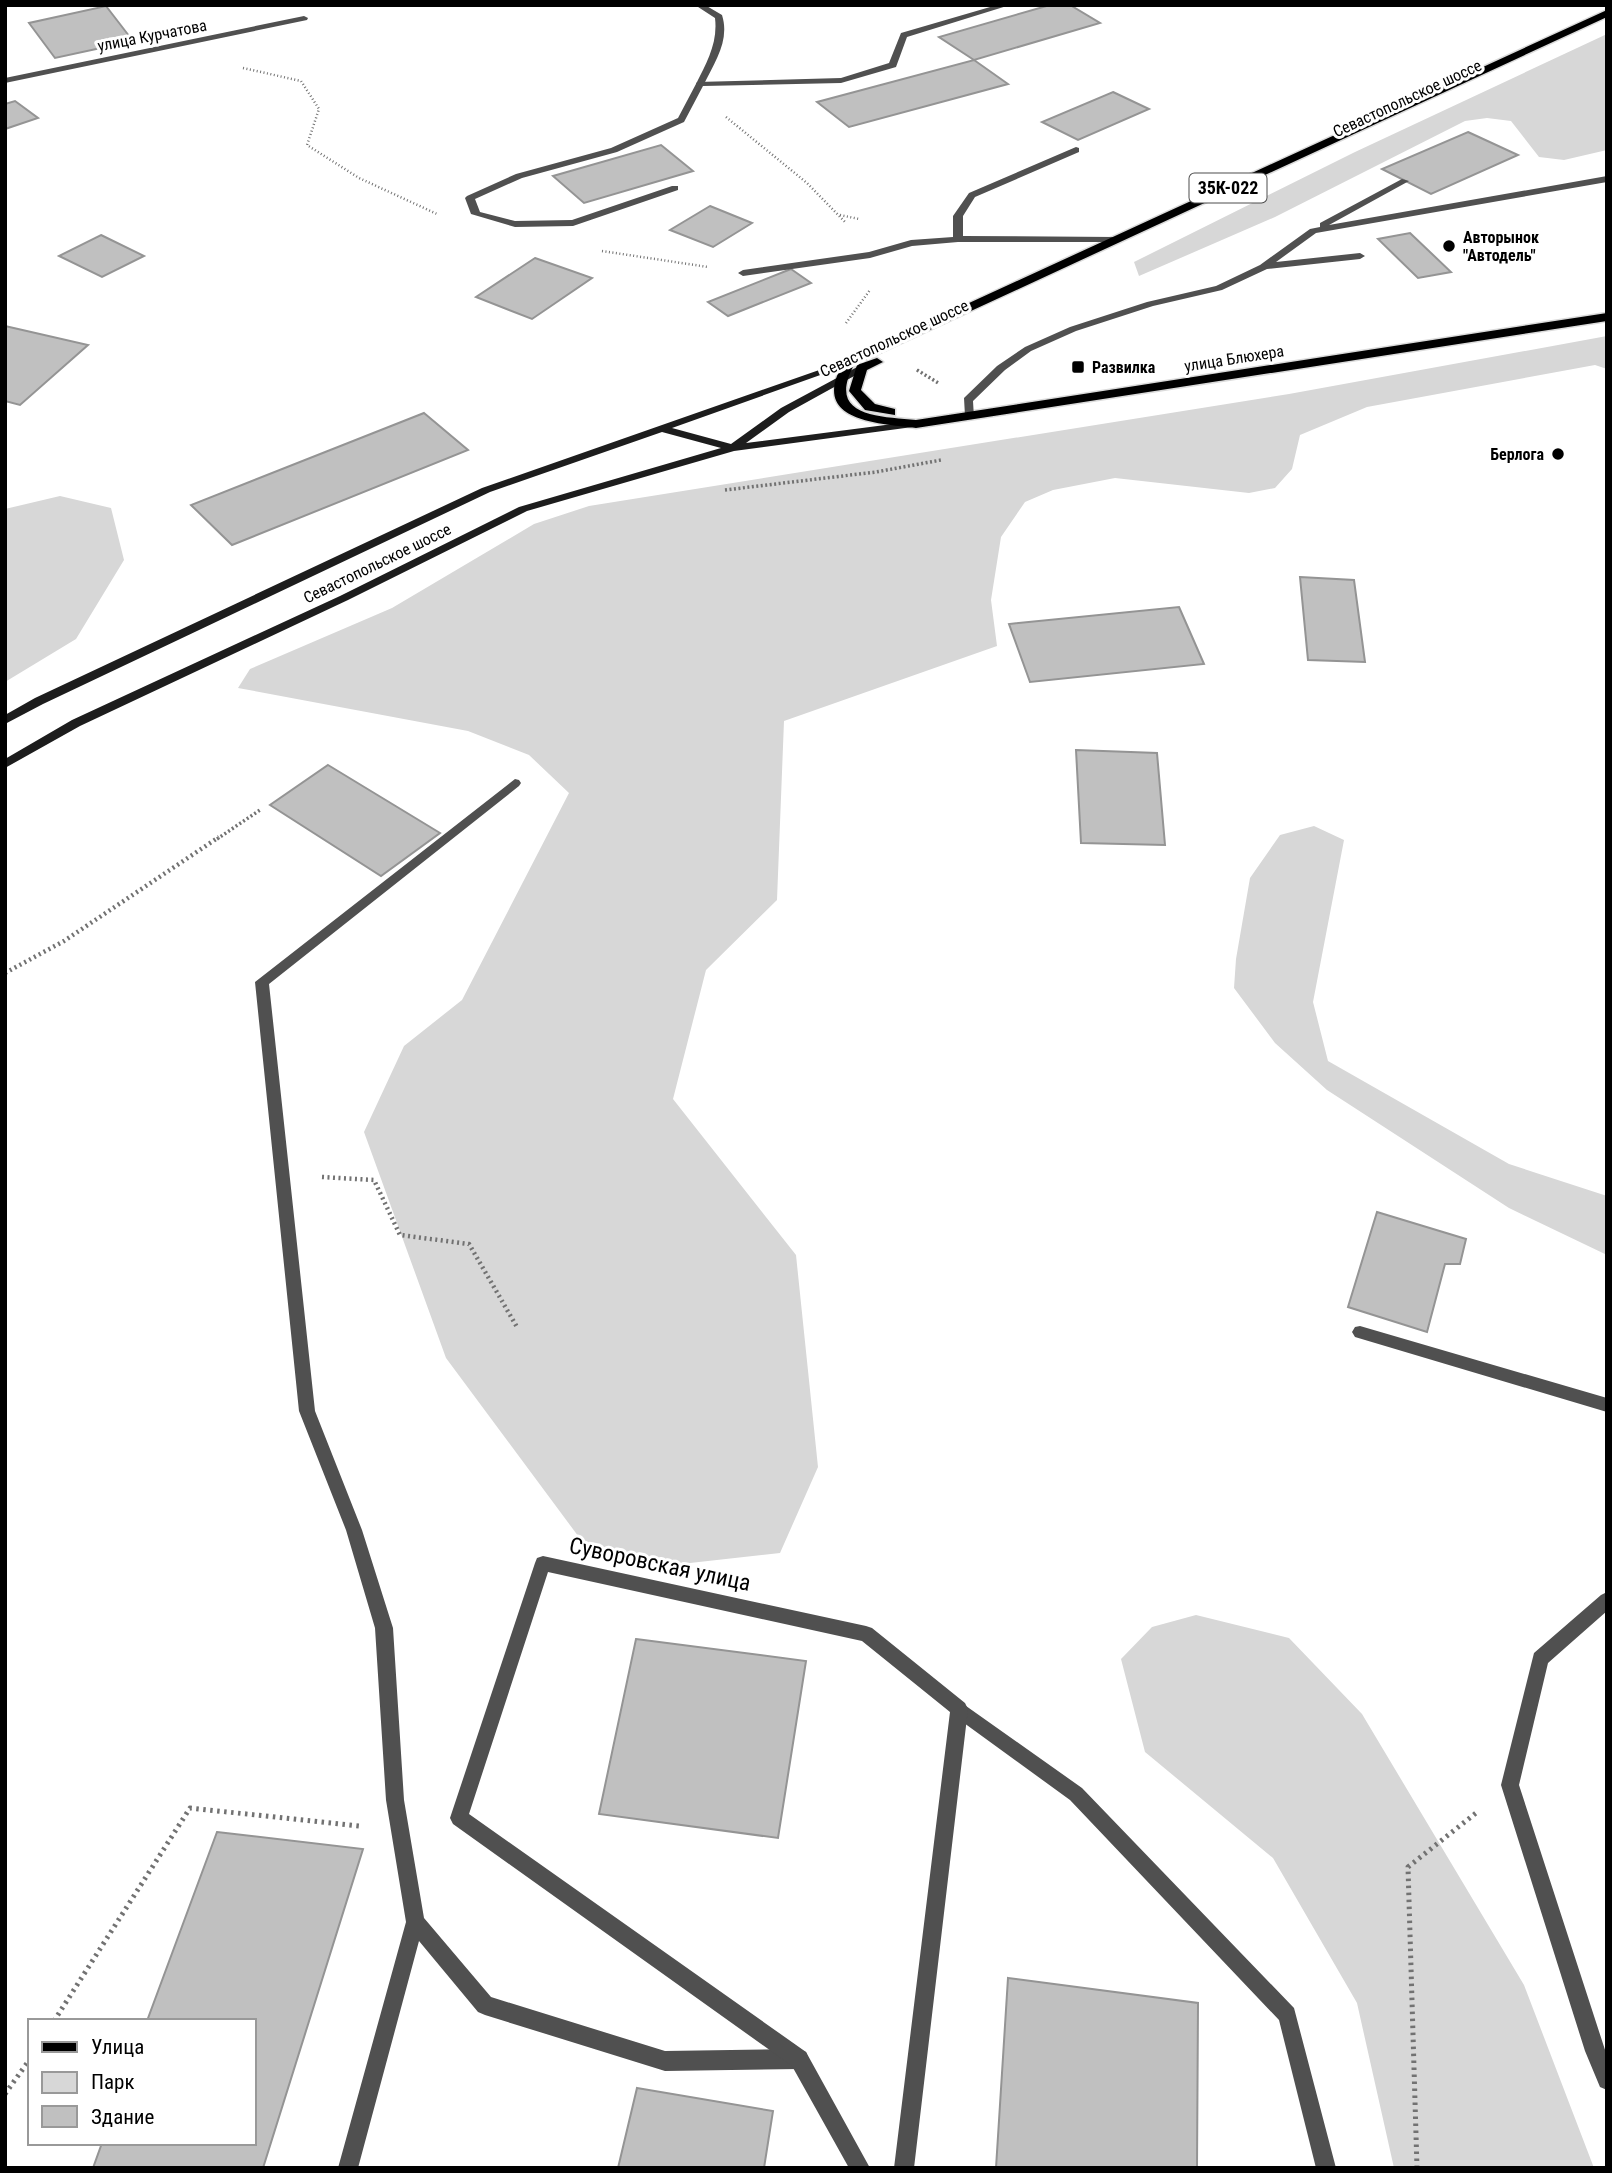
<svg xmlns="http://www.w3.org/2000/svg" width="1612" height="2173" font-family="'Roboto Condensed',sans-serif">
  <style>
    .green { fill: #d7d7d7 }
    .building { fill: #c0c0c0; stroke: #949494; stroke-width: 2 }
    .lines { fill: none; stroke-linecap: round; stroke-linejoin: round }
    .primary-casing { stroke: #dbdbdb; stroke-width: 3 }
    .path-far3 { stroke: #727272; stroke-width: 2.5; stroke-dasharray: 1 2.5; stroke-linecap: butt }
    .path-far2 { stroke: #727272; stroke-width: 3.5; stroke-dasharray: 2 2.5; stroke-linecap: butt }
    .path-far1 { stroke: #727272; stroke-width: 4.5; stroke-dasharray: 2 3.5; stroke-linecap: butt }
    .path { stroke: #727272; stroke-width: 5; stroke-dasharray: 2.5 4.5; stroke-linecap: butt }
    .lane { fill: #505050; fill-rule: evenodd }
    .street { fill: #505050; fill-rule: evenodd }
    .secondary { fill: #1d1d1d; fill-rule: evenodd }
    .primary { fill: #000; fill-rule: evenodd }
    .poi-dot { fill: #000; stroke: #fff; stroke-width: 2.5 }
    .labels { text-anchor: middle; stroke-width: 6; stroke-linejoin: round; paint-order: stroke }
    .far-street-label { font-size: 16px; fill: #000; stroke: #fff }
    .far-poi-label { font-size: 16px; font-weight: bold; fill: #000; stroke: #fff; text-anchor: start }
    .shield { fill: #fff; stroke: #4c4c4c; stroke-width: 2 }
    .shield-label { font-size: 18px; font-weight: bold; fill: #000 }
    .near-street-label { font-size: 23px; fill: #000; stroke: #fff }
  </style>
  <rect width="100%" height="100%" fill="#fff"/>
  <!-- green -->
  <path class="green" d="M 1607,34 L 1607,150 L 1564,160 L 1539,157 L 1511,121 L 1487,118 L 1465,121 L 1275,217 L 1139,276 L 1134,262 L 1355,152 Z
    M 1607,336 L 1607,369 L 1595,365 L 1367,407 L 1300,435 L 1292,469 L 1275,488 L 1249,493 L 1115,478 L 1053,490 L 1025,502 L 1001,537 L 991,600 L 997,646 L 784,721 L 777,900 L 706,970 L 673,1099 L 796,1255 L 818,1467 L 780,1553 L 681,1564 L 587,1548 L 446,1358 L 364,1132 L 404,1046 L 462,1000 L 569,793 L 529,755 L 468,731 L 238,688 L 250,669 L 392,608 L 534,524 L 589,506 L 1289,394 Z
    M 60,496 L 111,508 L 124,560 L 76,639 L 5,682 L 5,509 Z
    M 1314,826 L 1344,840 L 1313,1002 L 1328,1061 L 1509,1164 L 1607,1196 L 1607,1255 L 1509,1208 L 1327,1090 L 1275,1043 L 1234,988 L 1236,959 L 1250,878 L 1280,835 Z
    M 1196,1615 L 1289,1638 L 1362,1714 L 1524,1985 L 1594,2168 L 1394,2168 L 1357,2003 L 1273,1858 L 1145,1752 L 1121,1659 L 1152,1627 Z"/>
  <!-- building -->
  <path class="building" d="M 1050,5 L 1070,5 L 1100,23 L 974,60 L 939,37 Z
    M 106,6 L 133,41 L 55,58 L 29,23 Z
    M 974,60 L 1008,84 L 849,127 L 817,102 Z
    M 1113,92 L 1149,109 L 1078,140 L 1042,122 Z
    M 15,101 L 38,118 L 5,129 L 5,104 Z
    M 1468,132 L 1518,155 L 1431,194 L 1382,169 Z
    M 661,145 L 693,171 L 584,203 L 553,176 Z
    M 710,206 L 752,223 L 713,247 L 670,230 Z
    M 1410,233 L 1451,272 L 1418,278 L 1378,239 Z
    M 101,235 L 144,256 L 102,277 L 59,256 Z
    M 535,258 L 592,278 L 532,319 L 476,297 Z
    M 791,269 L 811,283 L 728,316 L 708,302 Z
    M 5,326 L 88,345 L 20,405 L 5,401 Z
    M 424,413 L 468,450 L 232,545 L 191,505 Z
    M 1300,577 L 1354,580 L 1365,662 L 1308,660 Z
    M 1179,607 L 1204,664 L 1030,682 L 1009,624 Z
    M 1076,750 L 1157,753 L 1165,845 L 1081,843 Z
    M 328,765 L 440,833 L 381,876 L 270,805 Z
    M 1377,1212 L 1466,1239 L 1460,1264 L 1445,1264 L 1427,1332 L 1348,1307 Z
    M 636,1639 L 806,1661 L 778,1838 L 599,1814 Z
    M 217,1832 L 363,1849 L 263,2168 L 93,2168 L 102,2143 L 254,2143 L 254,2021 L 147,2021 Z
    M 1008,1978 L 1198,2003 L 1197,2168 L 996,2168 Z
    M 637,2088 L 773,2111 L 764,2168 L 618,2168 Z"/>
  <g class="lines">
    <!-- primary casing -->
    <g class="primary-casing">
      <path id="primary" d="M 1607,10 L 1607,17 L 854,365 C 826,417 879,416 916,420 L 1607,313 L 1607,321 L 916,428 C 873,423 808,420 845,360 Z
        M 877,358 L 883,362 L 867,370 L 861,390 L 875,404 L 895,409 L 895,415 L 865,410 L 849,391 L 857,365 Z"/>
    </g>
    <!-- path-far3 -->
    <path class="path-far3" d="M 243,68 L 301,81 L 319,109 L 307,145 L 359,178 L 437,214
      M 726,117 L 807,183 L 845,222
      M 840,215 L 859,219
      M 602,251 L 708,267
      M 846,323 L 870,290
      M 917,370 L 919,371"/>
    <!-- path-far2 -->
    <path class="path-far2" d="M 917,370 L 940,384
      M 725,490 L 876,472 L 941,460
      M 217,839 L 260,810"/>
    <!-- path-far1 -->
    <path class="path-far1" d="M 5,973 L 64,941 L 219,837
      M 322,1177 L 374,1180 L 400,1235 L 469,1244 L 517,1327"/>
    <!-- path -->
    <path class="path" d="M 54,2021 L 190,1808 L 359,1826
      M 5,2094 L 30,2059
      M 1417,2168 L 1408,1867 L 1476,1813"/>
    <!-- lane -->
    <path class="lane" d="M 997,5 L 1010,5 L 907,37 L 896,67 L 841,83 L 703,86 L 684,122 L 617,152 L 522,178 L 475,199 L 480,212 L 515,221 L 572,220 L 672,186 L 678,186 L 678,190 L 573,226 L 515,227 L 471,214 L 465,198 L 467,196 L 516,174 L 611,148 L 678,118 L 697,82 L 841,78 L 889,63 L 901,33 Z
      M 1607,176 L 1607,182 L 1316,233 L 1276,262 L 1360,253 L 1365,256 L 1360,259 L 1267,269 L 1222,290 L 1153,306 L 1076,331 L 1031,351 L 1005,370 L 973,401 L 974,418 L 965,416 L 964,398 L 997,366 L 1025,347 L 1070,327 L 1147,302 L 1216,286 L 1260,265 L 1310,229 L 1320,227 L 1320,223 L 1402,179 L 1409,181 L 1329,225 Z
      M 515,779 L 519,780 L 521,783 L 519,786 L 269,984 L 315,1411 L 362,1530 L 393,1628 L 404,1800 L 424,1918 L 491,1997 L 665,2051 L 799,2049 L 806,2052 L 809,2059 L 806,2066 L 799,2069 L 665,2071 L 485,2015 L 478,2012 L 419,1941 L 358,2168 L 338,2168 L 406,1922 L 386,1800 L 375,1628 L 346,1530 L 299,1411 L 255,982 Z
      M 1360,1326 L 1607,1398 L 1607,1412 L 1355,1337 L 1352,1332 L 1355,1327 Z
      M 959,1701 L 1082,1788 L 1294,2008 L 1336,2168 L 1316,2168 L 1279,2020 L 1070,1800 L 953,1715 L 950,1709 L 953,1703 Z"/>
    <!-- street -->
    <path class="street" d="M 695,5 L 705,5 L 722,15 C 730,40 715,62 704,84 L 700,87 L 696,84 C 707,62 718,43 715,18 Z
      M 304,16 L 308,18 L 307,20 L 5,83 L 5,78 Z
      M 1076,147 L 1079,148 L 1079,152 L 975,197 L 963,216 L 963,236 L 1115,237 L 1120,240 L 1118,242 L 958,242 L 912,246 L 870,258 L 743,276 L 738,273 L 743,270 L 869,252 L 911,240 L 953,237 L 953,216 L 969,193 Z
      M 543,1556 L 866,1626 L 872,1628 L 965,1703 L 968,1709 L 914,2168 L 894,2168 L 950,1712 L 862,1641 L 548,1572 L 469,1814 L 806,2052 L 870,2168 L 849,2168 L 792,2066 L 453,1824 L 450,1818 L 535,1563 L 537,1558 Z
      M 1607,1592 L 1607,1611 L 1548,1663 L 1519,1785 L 1607,2056 L 1607,2090 L 1600,2087 L 1585,2051 L 1501,1785 L 1534,1653 L 1601,1595 Z"/>
    <!-- secondary -->
    <path class="secondary" d="M 845,361 L 854,363 L 672,428 L 731,444 L 781,408 L 861,365 L 865,366 L 865,370 L 789,412 L 746,443 L 916,421 L 921,424 L 920,426 L 734,451 L 527,511 L 348,600 L 80,726 L 5,768 L 5,759 L 72,720 L 340,596 L 519,507 L 721,448 L 662,432 L 490,492 L 43,704 L 5,724 L 5,715 L 35,698 L 482,488 Z"/>
    <!-- primary -->
    <use href="#primary" class="primary"/>
  </g>
  <!-- markers -->
  <g class="poi-dot">
    <circle cx="1449" cy="246" r="7"/>
    <rect x="1071" y="360" width="14" height="14" rx="3.5"/>
    <circle cx="1558" cy="454" r="7"/>
  </g>
  <g class="labels">
    <!-- far-street labels -->
    <g class="far-street-label">
      <text transform="translate(152 35) rotate(-11)" y="6">улица Курчатова</text>
      <text transform="translate(1407 98) rotate(-25)" y="6">Севастопольское шоссе</text>
      <text transform="translate(894 338) rotate(-25)" y="6">Севастопольское шоссе</text>
      <text transform="translate(1234 358) rotate(-9)" y="6">улица Блюхера</text>
      <text transform="translate(377 563) rotate(-26)" y="6">Севастопольское шоссе</text>
    </g>
    <!-- far-poi labels -->
    <g class="far-poi-label">
      <text x="1463" y="243">Авторынок<tspan x="1463" dy="18">"Автодель"</tspan></text>
      <text x="1092" y="373">Развилка</text>
      <text x="1544" y="460" text-anchor="end">Берлога</text>
    </g>
    <!-- shield labels -->
    <rect class="shield" x="1189.5" y="173.5" width="77" height="29" rx="5"/>
    <g class="shield-label">
      <text x="1228" y="194">35К-022</text>
    </g>
    <!-- near-street labels -->
    <g class="near-street-label">
      <text transform="translate(660 1564) rotate(12)" y="8">Суворовская улица</text>
    </g>
  </g>
  <!-- border -->
  <rect width="1612" height="2173" fill="none" stroke="#000000" stroke-width="14"/>
  <!-- legend -->
  <rect x="28" y="2019" width="228" height="126" fill="#ffffff" stroke="#999999" stroke-width="2"/>
  <rect x="42" y="2042" width="35" height="10" fill="#000000" stroke="#999999" stroke-width="2"/>
  <text x="91" y="2054" font-size="21" fill="#000000">Улица</text>
  <rect x="42" y="2072" width="35" height="21" fill="#d7d7d7" stroke="#999999" stroke-width="2"/>
  <text x="91" y="2089" font-size="21" fill="#000000">Парк</text>
  <rect x="42" y="2106" width="35" height="21" fill="#c0c0c0" stroke="#999999" stroke-width="2"/>
  <text x="91" y="2124" font-size="21" fill="#000000">Здание</text>
</svg>
